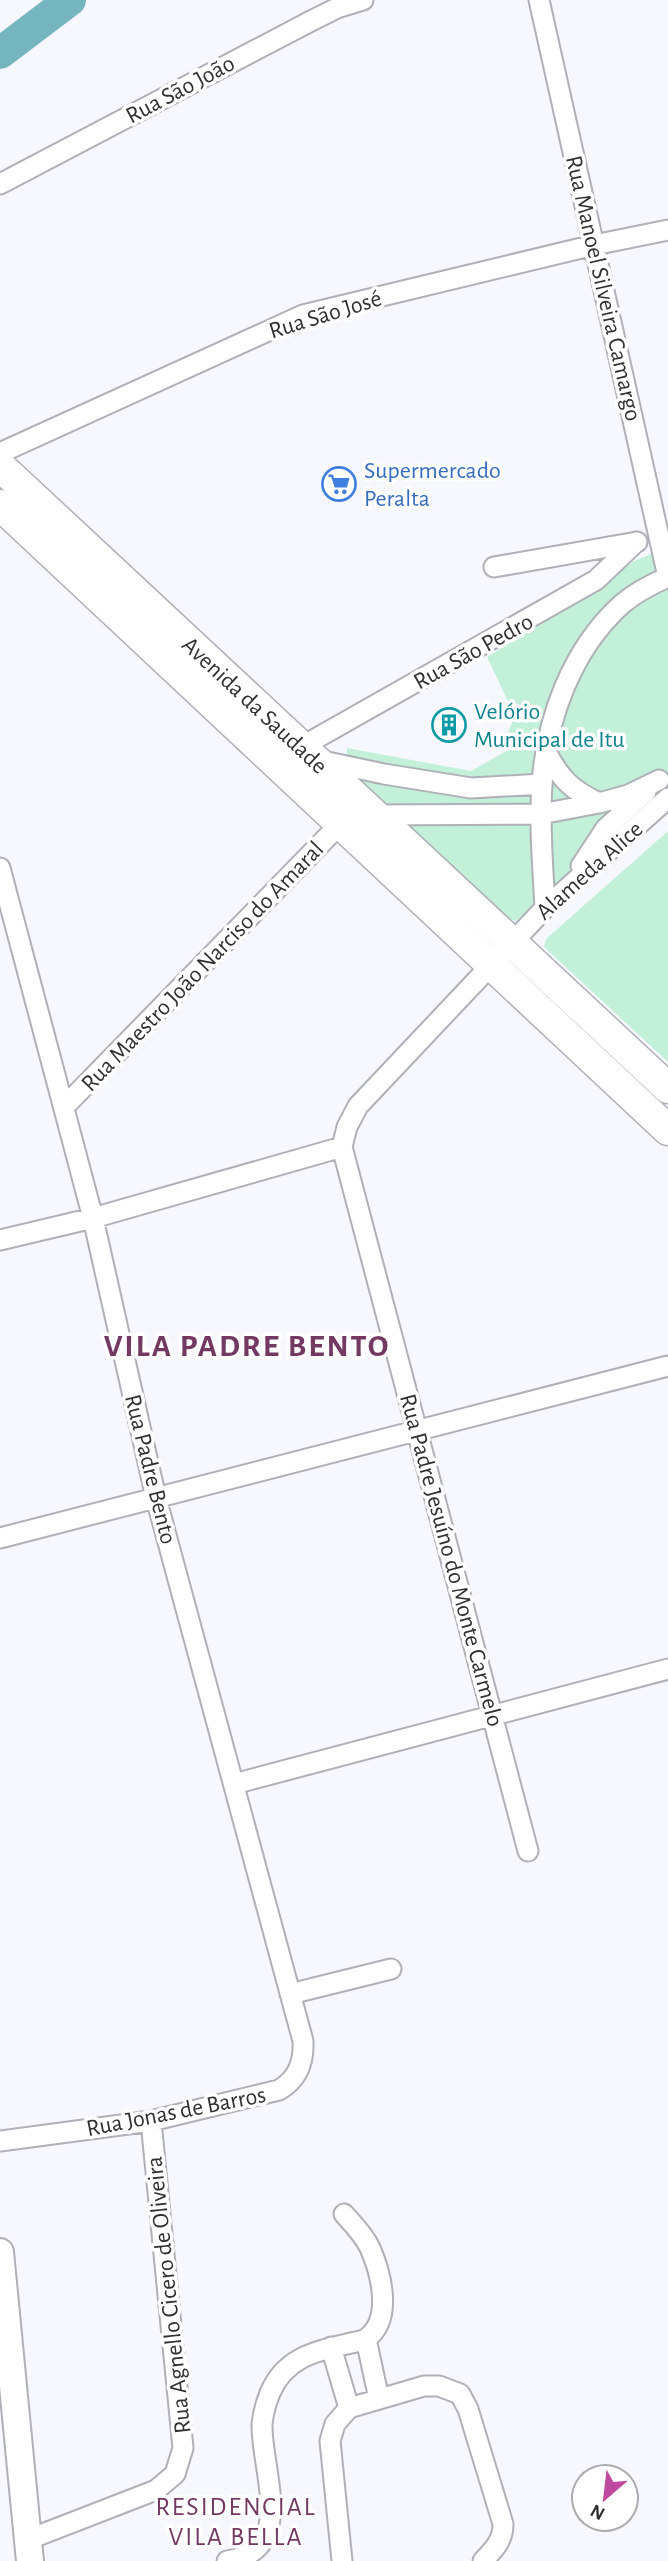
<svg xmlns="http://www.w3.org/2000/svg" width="668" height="2561" font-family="'Alegreya Sans',sans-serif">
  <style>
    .green { fill: #c2f0d8 }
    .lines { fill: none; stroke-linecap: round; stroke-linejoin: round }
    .river { stroke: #75b5bf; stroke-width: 32 }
    .street-casing { stroke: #afb0b8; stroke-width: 23 }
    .secondary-casing { stroke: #afb0b8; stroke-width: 30 }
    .primary-casing { stroke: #afb0b8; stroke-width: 33 }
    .street { stroke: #fff; stroke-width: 19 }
    .secondary { stroke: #fff; stroke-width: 26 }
    .primary { stroke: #fff; stroke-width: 30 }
    .labels { text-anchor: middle; stroke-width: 7; stroke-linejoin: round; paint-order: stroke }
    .street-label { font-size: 24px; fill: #303034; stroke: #fff }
    .shop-label { font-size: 24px; fill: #366cbe; stroke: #fff; text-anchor: start }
    .culture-label { font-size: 24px; fill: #0d838f; stroke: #fff; text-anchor: start }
    .neighbourhood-label { font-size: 26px; letter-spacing: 2px; fill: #743963; stroke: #fff }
    .district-label { font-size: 32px; font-weight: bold; letter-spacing: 2px; fill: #743963; stroke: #fff }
  </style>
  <rect width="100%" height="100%" fill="#f7f8ff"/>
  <!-- green -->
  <path class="green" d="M 668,547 L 668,782 L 516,921 L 502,917 L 347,774 L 347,748 L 471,771 L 510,749 L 506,737 L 515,716 L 487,657 L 588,595 L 634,561 Z
    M 668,831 L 668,1062 L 544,947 L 546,939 Z"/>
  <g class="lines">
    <!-- river -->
    <path class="river" d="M 0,53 L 70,0"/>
    <!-- street casing -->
    <g class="street-casing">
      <path id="street" d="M 539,0 L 668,577
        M 0,184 L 311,21 L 337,8 L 363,0
        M 0,453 L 303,315 L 594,245 L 668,230
        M 494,567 L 637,542
        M 301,747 L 596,580 L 636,542
        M 547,753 C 561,780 572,790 599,803
        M 318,760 L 384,774 L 471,788 L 542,784
        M 373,815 L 541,814 L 599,803 L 628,795 L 659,780
        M 581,866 L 606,828 L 646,792
        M 0,868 L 93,1218 L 156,1498 L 303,2041 C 304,2062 298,2079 279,2090 L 151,2121 L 0,2141
        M 545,908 C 543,868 539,826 542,785 C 546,719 572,649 622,604 C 636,592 652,584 668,577
        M 64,1107 L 339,825
        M 0,1240 L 93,1218 L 342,1147
        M 0,1538 L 668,1366
        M 234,1784 L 668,1669
        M 528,1851 L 342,1147 L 347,1127 L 358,1106 L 545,908 L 668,798
        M 290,1994 L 391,1969
        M 366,2339 L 379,2399
        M 331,2347 L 349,2408
        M 27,2540 L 156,2490 L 175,2474 L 183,2448 L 151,2121
        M 227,2561 C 298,2550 261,2471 262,2424 C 263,2414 266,2403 270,2393 C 284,2359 314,2351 347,2344 C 353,2342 362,2342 367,2338 C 393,2319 381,2273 370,2248 C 364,2235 353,2224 344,2214
        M 342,2561 L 330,2441 L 335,2424 L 349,2408 L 424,2386 L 439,2386 L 460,2394 L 468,2409 L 503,2524 C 503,2541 494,2549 483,2561"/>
    </g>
    <!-- secondary casing -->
    <g class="secondary-casing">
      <path id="secondary" d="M 0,2252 L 30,2561"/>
    </g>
    <!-- primary casing -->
    <g class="primary-casing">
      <path id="primary" d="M 0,466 L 668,1088
        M 0,505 L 668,1130"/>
    </g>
    <!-- street -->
    <use href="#street" class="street"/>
    <!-- secondary -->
    <use href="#secondary" class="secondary"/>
    <!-- primary -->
    <use href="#primary" class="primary"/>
  </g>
  <!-- icons -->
  <defs>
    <g id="supermarket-ring" transform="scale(1.75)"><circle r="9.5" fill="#fff" stroke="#3f7fe0" stroke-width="1.5"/><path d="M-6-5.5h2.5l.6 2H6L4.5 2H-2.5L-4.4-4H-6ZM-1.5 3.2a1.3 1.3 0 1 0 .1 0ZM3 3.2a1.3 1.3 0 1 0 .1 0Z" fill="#3f7fe0"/></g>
    <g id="building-ring" transform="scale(1.75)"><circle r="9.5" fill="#fff" stroke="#0f9aa8" stroke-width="1.5"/><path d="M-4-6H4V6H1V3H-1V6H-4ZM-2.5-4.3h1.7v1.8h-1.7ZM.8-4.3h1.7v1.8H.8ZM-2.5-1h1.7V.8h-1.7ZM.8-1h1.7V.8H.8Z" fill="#0f9aa8"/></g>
  </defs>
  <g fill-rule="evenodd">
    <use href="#supermarket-ring" x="339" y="484"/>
    <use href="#building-ring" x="449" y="725"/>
  </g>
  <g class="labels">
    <!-- street labels -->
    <g class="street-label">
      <text transform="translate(180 89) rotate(-28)" y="8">Rua São João</text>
      <text transform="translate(604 288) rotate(77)" y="8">Rua Manoel Silveira Camargo</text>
      <text transform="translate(325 314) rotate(-17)" y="8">Rua São José</text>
      <text transform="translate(473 651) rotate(-29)" y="8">Rua São Pedro</text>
      <text transform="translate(255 705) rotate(43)" y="8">Avenida da Saudade</text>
      <text transform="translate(589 870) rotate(-42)" y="8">Alameda Alice</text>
      <text transform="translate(202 966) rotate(-46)" y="8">Rua Maestro João Narciso do Amaral</text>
      <text transform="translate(151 1469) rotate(76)" y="8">Rua Padre Bento</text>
      <text transform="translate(452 1560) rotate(75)" y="8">Rua Padre Jesuíno do Monte Carmelo</text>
      <text transform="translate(176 2111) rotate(-11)" y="8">Rua Jonas de Barros</text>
      <text transform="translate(168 2295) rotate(-96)" y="8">Rua Agnello Cicero de Oliveira</text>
    </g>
    <!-- shop labels -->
    <g class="shop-label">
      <text x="364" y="478">Supermercado<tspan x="364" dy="28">Peralta</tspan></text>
    </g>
    <!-- culture labels -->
    <g class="culture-label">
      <text x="474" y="719">Velório<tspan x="474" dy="28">Municipal de Itu</tspan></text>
    </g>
    <!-- neighbourhood labels -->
    <g class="neighbourhood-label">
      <text x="236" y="2515">RESIDENCIAL<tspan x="236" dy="30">VILA BELLA</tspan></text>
    </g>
    <!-- district labels -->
    <g class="district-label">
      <text x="247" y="1356">VILA PADRE BENTO</text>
    </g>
  </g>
  <!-- north arrow -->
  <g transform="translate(605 2498) rotate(208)"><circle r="33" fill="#ffffff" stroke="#acacae" stroke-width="2"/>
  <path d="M0-5L12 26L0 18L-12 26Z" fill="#c049a0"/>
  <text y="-10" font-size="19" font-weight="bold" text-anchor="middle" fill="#303034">N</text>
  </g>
</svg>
